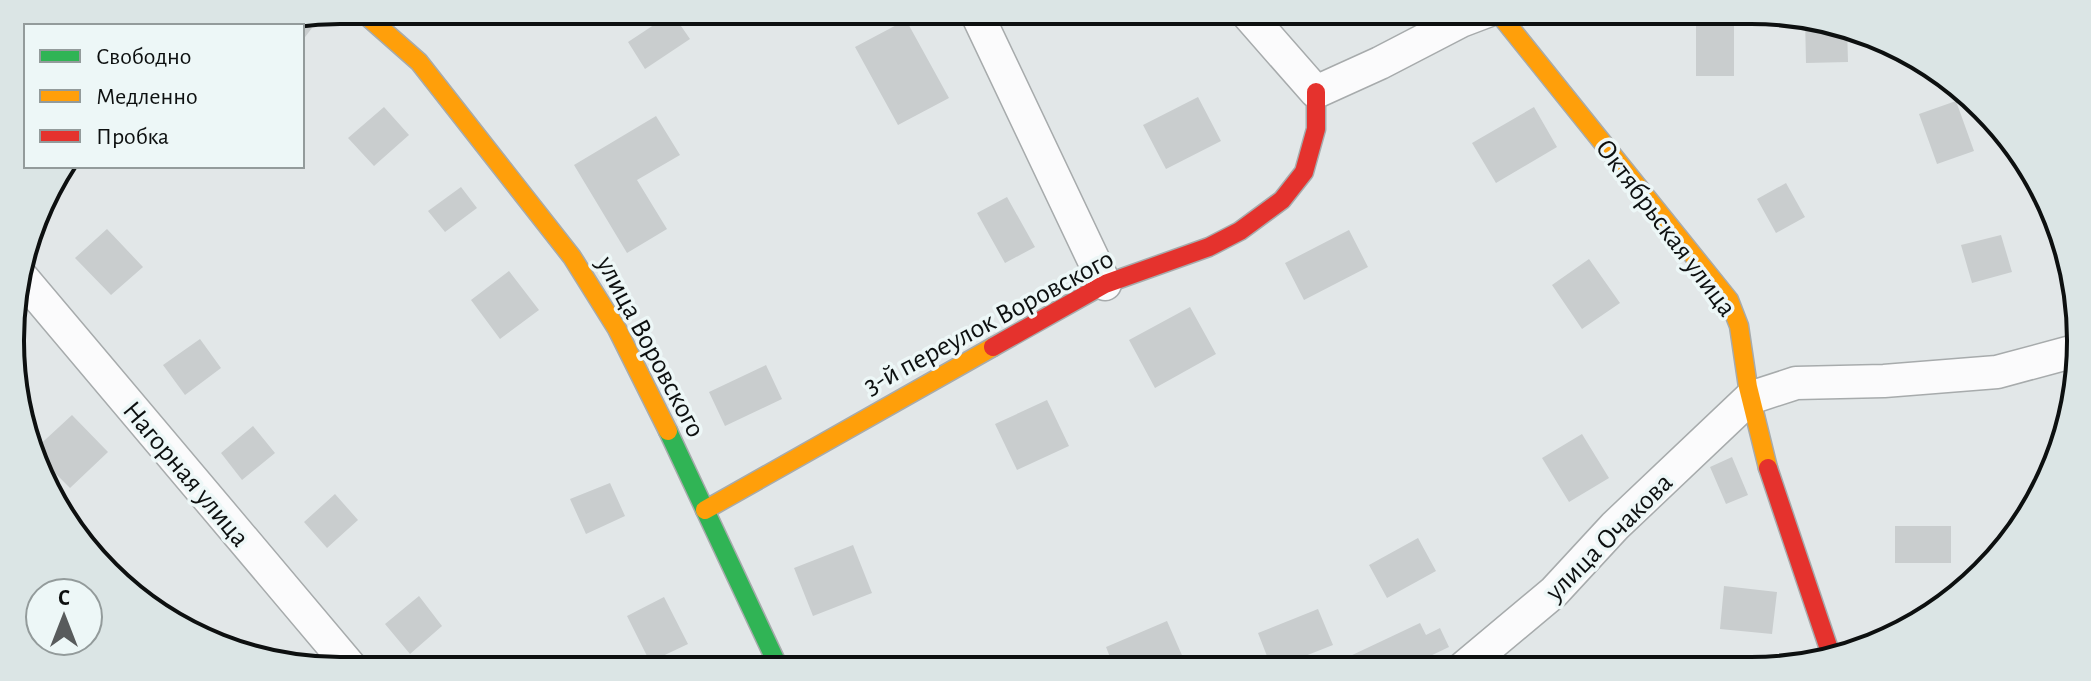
<svg xmlns="http://www.w3.org/2000/svg" width="2091" height="681" font-family="'Alegreya Sans',sans-serif">
  <style>
    .building { fill: #c9cdce }
    .lines { fill: none; stroke-linecap: round; stroke-linejoin: round }
    .street-casing { stroke: #a7abac; stroke-width: 35 }
    .fast-casing { stroke: #a7abac; stroke-width: 21 }
    .slow-casing { stroke: #a7abac; stroke-width: 21 }
    .jam-casing { stroke: #a7abac; stroke-width: 21 }
    .street { stroke: #fbfbfc; stroke-width: 32 }
    .fast { stroke: #30b455; stroke-width: 18 }
    .slow { stroke: #ff9f0a; stroke-width: 18 }
    .jam { stroke: #e5322d; stroke-width: 18 }
    .labels { text-anchor: middle; stroke-width: 7; stroke-linejoin: round; paint-order: stroke }
    .street-label { font-size: 28px; fill: #0d1010; stroke: #edf7f7 }
    .rim { fill: none; stroke: #0d1010; stroke-width: 4 }
  </style>
  <rect width="100%" height="100%" fill="#e2e7e8"/>
  <!-- building -->
  <path class="building" d="M 672,13 L 690,39 L 645,69 L 628,42 Z
    M 1805,17 L 1836,21 L 1847,27 L 1848,62 L 1806,63 Z
    M 300,18 L 312,28 L 302,41 L 302,26 L 267,26 Z
    M 1696,18 L 1734,18 L 1734,76 L 1696,76 Z
    M 906,20 L 949,98 L 898,125 L 855,47 Z
    M 1198,97 L 1221,141 L 1166,169 L 1143,125 Z
    M 1956,101 L 1974,151 L 1937,164 L 1919,114 Z
    M 384,107 L 409,135 L 374,166 L 348,138 Z
    M 1534,107 L 1557,147 L 1496,183 L 1472,143 Z
    M 656,116 L 680,155 L 637,180 L 667,229 L 627,253 L 574,165 Z
    M 1786,183 L 1805,217 L 1776,233 L 1757,199 Z
    M 461,187 L 477,208 L 445,232 L 428,211 Z
    M 1007,197 L 1035,247 L 1005,263 L 977,213 Z
    M 107,229 L 143,267 L 111,295 L 75,258 Z
    M 1349,230 L 1368,267 L 1304,300 L 1285,263 Z
    M 2001,235 L 2012,272 L 1972,283 L 1961,245 Z
    M 1589,259 L 1620,303 L 1582,329 L 1552,285 Z
    M 509,271 L 539,310 L 500,339 L 471,300 Z
    M 1190,307 L 1216,354 L 1155,388 L 1129,340 Z
    M 200,339 L 221,368 L 185,395 L 163,365 Z
    M 766,365 L 782,399 L 725,426 L 709,392 Z
    M 1047,400 L 1069,446 L 1017,470 L 995,424 Z
    M 72,415 L 108,452 L 70,488 L 33,451 Z
    M 253,426 L 275,453 L 242,480 L 221,453 Z
    M 1582,434 L 1609,478 L 1569,502 L 1542,458 Z
    M 1732,457 L 1748,495 L 1726,504 L 1710,467 Z
    M 610,483 L 625,516 L 586,534 L 570,499 Z
    M 335,494 L 358,520 L 327,548 L 304,522 Z
    M 1895,526 L 1951,526 L 1951,563 L 1895,563 Z
    M 1418,538 L 1436,571 L 1387,598 L 1369,565 Z
    M 853,545 L 872,593 L 813,616 L 794,568 Z
    M 1724,586 L 1777,592 L 1772,634 L 1720,629 Z
    M 1943,589 L 1966,591 L 1942,606 Z
    M 419,596 L 442,626 L 410,654 L 385,624 Z
    M 664,597 L 688,644 L 650,662 L 627,616 Z
    M 1318,609 L 1333,645 L 1272,669 L 1258,633 Z
    M 1167,621 L 1188,669 L 1115,670 L 1106,647 Z
    M 1420,623 L 1426,635 L 1440,628 L 1449,647 L 1403,669 L 1353,669 L 1348,657 Z"/>
  <g class="lines">
    <!-- street casing -->
    <g class="street-casing">
      <path id="street" d="M 975,10 L 1105,284
        M 1244,10 L 1316,92 L 1380,63 L 1461,21 L 1490,10
        M 20,275 L 354,671
        M 1462,669 L 1554,592 L 1615,526 L 1750,398 L 1796,383 L 1884,381 L 1997,372 L 2075,351"/>
    </g>
    <!-- fast casing -->
    <g class="fast-casing">
      <path id="fast" d="M 668,431 L 780,670"/>
    </g>
    <!-- slow casing -->
    <g class="slow-casing">
      <path id="slow" d="M 360,10 L 419,62 L 572,257 L 617,329 L 668,431
        M 1496,10 L 1729,300 L 1739,326 L 1748,387 L 1768,468
        M 705,510 L 993,347"/>
    </g>
    <!-- jam casing -->
    <g class="jam-casing">
      <path id="jam" d="M 993,347 L 1105,284 L 1209,247 L 1240,231 L 1282,200 L 1304,172 L 1316,129 L 1316,92
        M 1768,468 L 1832,658"/>
    </g>
    <!-- street -->
    <use href="#street" class="street"/>
    <!-- fast -->
    <use href="#fast" class="fast"/>
    <!-- slow -->
    <use href="#slow" class="slow"/>
    <!-- jam -->
    <use href="#jam" class="jam"/>
  </g>
  <g class="labels">
    <!-- street labels -->
    <g class="street-label">
      <text transform="translate(1667 227) rotate(53)" y="10">Октябрьская улица</text>
      <text transform="translate(988 321) rotate(-28)" y="10">3-й переулок Воровского</text>
      <text transform="translate(652 346) rotate(62)" y="10">улица Воровского</text>
      <text transform="translate(187 473) rotate(50)" y="10">Нагорная улица</text>
      <text transform="translate(1608 536) rotate(-45)" y="10">улица Очакова</text>
    </g>
  </g>
  <!-- crop -->
  <path d="M0 0H2091V681H0ZM340 24H1751A316 316 0 0 1 2067 340V341A316 316 0 0 1 1751 657H340A316 316 0 0 1 24 341V340A316 316 0 0 1 340 24Z" fill="#dbe5e5" fill-rule="evenodd"/>
  <path class="rim" d="M340 24H1751A316 316 0 0 1 2067 340V341A316 316 0 0 1 1751 657H340A316 316 0 0 1 24 341V340A316 316 0 0 1 340 24Z"/>
  <!-- legend -->
  <rect x="24" y="24" width="280" height="144" fill="#edf7f7" stroke="#939b9b" stroke-width="2"/>
  <rect x="40" y="50" width="40" height="12" fill="#30b455" stroke="#939b9b" stroke-width="2"/>
  <text x="96" y="64" font-size="24" fill="#0d1010">Свободно</text>
  <rect x="40" y="90" width="40" height="12" fill="#ff9f0a" stroke="#939b9b" stroke-width="2"/>
  <text x="96" y="104" font-size="24" fill="#0d1010">Медленно</text>
  <rect x="40" y="130" width="40" height="12" fill="#e5322d" stroke="#939b9b" stroke-width="2"/>
  <text x="96" y="144" font-size="24" fill="#0d1010">Пробка</text>
  <!-- north arrow -->
  <g transform="translate(64 617)"><circle r="38" fill="#edf7f7" stroke="#939b9b" stroke-width="2"/>
  <path d="M0-6L14 30L0 20L-14 30Z" fill="#585b5c"/>
  <text y="-12" font-size="22" font-weight="bold" text-anchor="middle" fill="#0d1010">С</text>
  </g>
</svg>
